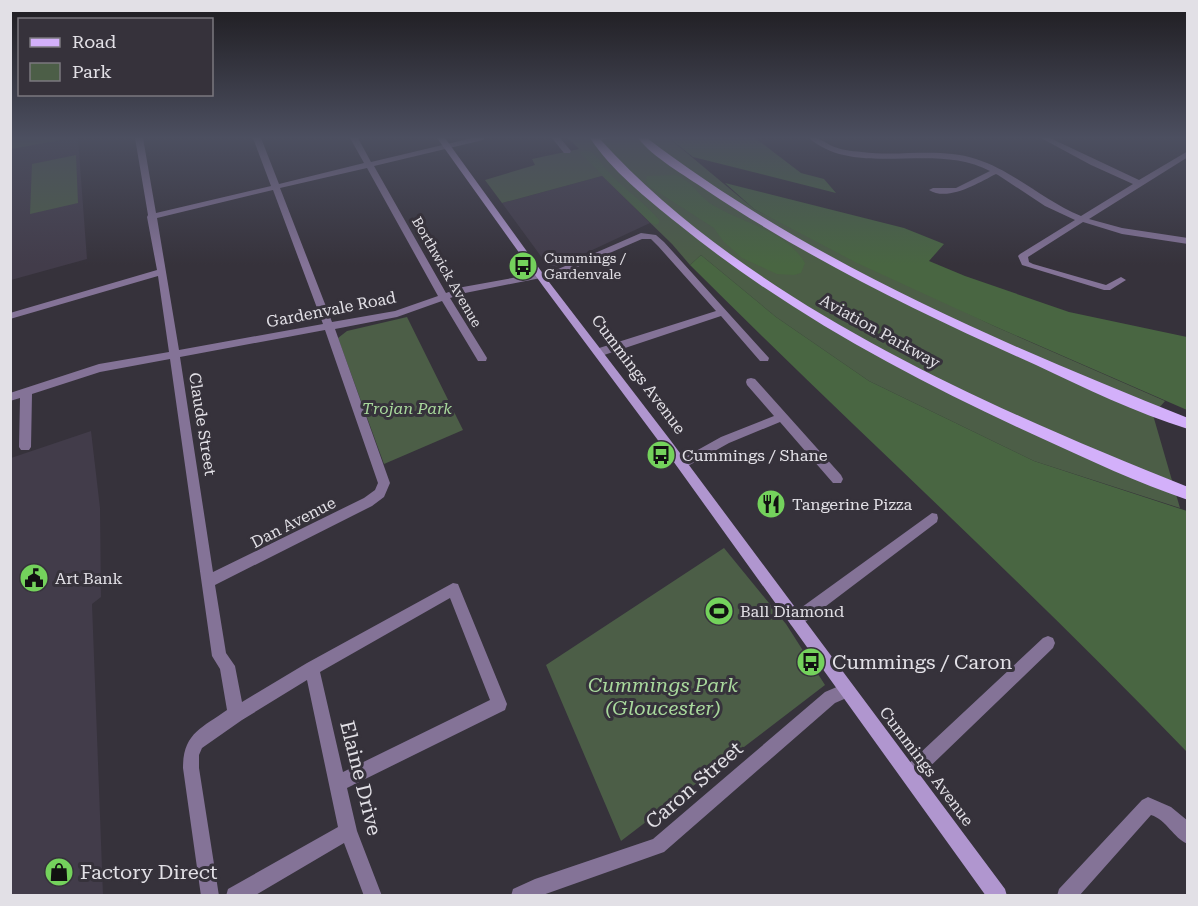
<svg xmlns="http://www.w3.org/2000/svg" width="1198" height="906" font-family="'Roboto Serif',serif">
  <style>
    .built { fill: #423c4a }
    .green { fill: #4c5e47 }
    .forest { fill: #496642 }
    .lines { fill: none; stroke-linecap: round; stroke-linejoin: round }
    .street { fill: #847397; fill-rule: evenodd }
    .secondary { fill: #b096cf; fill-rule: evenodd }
    .primary { fill: #d3b0fa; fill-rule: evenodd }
    .labels { text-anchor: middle; stroke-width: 6; stroke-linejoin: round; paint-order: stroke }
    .far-poi-label { font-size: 14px; fill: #e2e0e6; stroke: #36323b; text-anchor: start }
    .far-street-label { font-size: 14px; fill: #e2e0e6; stroke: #36323b }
    .street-label { font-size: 16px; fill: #e2e0e6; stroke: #36323b }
    .park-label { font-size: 16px; font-style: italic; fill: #a8d89c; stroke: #36323b }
    .poi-label { font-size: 16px; fill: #e2e0e6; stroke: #36323b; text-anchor: start }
    .near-poi-label { font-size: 20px; fill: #e2e0e6; stroke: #36323b; text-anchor: start }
    .near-park-label { font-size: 20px; font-style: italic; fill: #a8d89c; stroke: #36323b }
    .near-street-label { font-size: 20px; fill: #e2e0e6; stroke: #36323b }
  </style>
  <rect width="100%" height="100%" fill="#36323b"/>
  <!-- built -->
  <path class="built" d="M 11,138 L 78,138 L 87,259 L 11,280 Z
    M 602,176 L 650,223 L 556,267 L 548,266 L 502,203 Z
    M 91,431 L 100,508 L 101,597 L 92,604 L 103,895 L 11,895 L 11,458 Z"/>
  <!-- green -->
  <path class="green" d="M 11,138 L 61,138 L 61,140 L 11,149 Z
    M 568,138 L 669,138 L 754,209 L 994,326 L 1165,401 L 1153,415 L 1180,508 L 1034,461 L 869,381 L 776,317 L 701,255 L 690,265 L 672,244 L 602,176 L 502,203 L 485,180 L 535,165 L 532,159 L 579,149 Z
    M 76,155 L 78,203 L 30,214 L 32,164 Z
    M 407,317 L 463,430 L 384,464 L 338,338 L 347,331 Z
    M 724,548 L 786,624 L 825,685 L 621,841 L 546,665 Z"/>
  <!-- forest -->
  <path class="forest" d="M 669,138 L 755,138 L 801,173 L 824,179 L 836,193 L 693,157 Z
    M 585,150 C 593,151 598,158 602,164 C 618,186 642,199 659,220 L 659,223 L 656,225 L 650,222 L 579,152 Z
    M 676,175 C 691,180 698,195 711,204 C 741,223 786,230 805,263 L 801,273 L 794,275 L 777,274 L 742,258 L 723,241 L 714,228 L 650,187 L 646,180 L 647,176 Z
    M 725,183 L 904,228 L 944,244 L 929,261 L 965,276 L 1069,312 L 1187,337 L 1187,410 L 994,326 L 857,263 L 754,209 Z
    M 701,255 L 776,317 L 869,381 L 1034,461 L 1187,511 L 1187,752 C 1027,585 854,429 690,265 Z"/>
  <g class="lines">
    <!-- street -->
    <path class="street" d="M 135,138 L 143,138 L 156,213 L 271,186 L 253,138 L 261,138 L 279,184 L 364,163 L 350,138 L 358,138 L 371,162 L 472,138 L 484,138 L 483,140 L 374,166 L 446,293 L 463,287 L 556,270 L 641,233 L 656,235 L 664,242 L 769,358 L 768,361 L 760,361 L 721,316 L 604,355 L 596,355 L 595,352 L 596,349 L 716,311 L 658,246 L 651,239 L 642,239 L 561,274 L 465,293 L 450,298 L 487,358 L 486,361 L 478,361 L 442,301 L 397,317 L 335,329 L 390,483 L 384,497 L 372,506 L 215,585 L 226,653 L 235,666 L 242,702 L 307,663 L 453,583 L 458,584 L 460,589 L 507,704 L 505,710 L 347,788 L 357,831 L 382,896 L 364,896 L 344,843 L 254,896 L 226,896 L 228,889 L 338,827 L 307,680 L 242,720 L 202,748 L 199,755 L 199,768 L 219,896 L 201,896 L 183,768 C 183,733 202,728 227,710 L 220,669 L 212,656 L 170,359 L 100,372 L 32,394 L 31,447 L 29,450 L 21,450 L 19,447 L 20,398 L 10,401 L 10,393 L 99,364 L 169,352 L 158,276 L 10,319 L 10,313 L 157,270 L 147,217 L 148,215 ZM 367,168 L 438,296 L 395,311 L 332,322 L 280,188 ZM 273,190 L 323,324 L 179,350 L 157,218 ZM 325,330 L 378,483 L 375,490 L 364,498 L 213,572 L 180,357 ZM 450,598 L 490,700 L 343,772 L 320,672 Z
      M 552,138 L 560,138 L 571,151 L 570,153 L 564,153 Z
      M 593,138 L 610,138 L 596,142 L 592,140 Z
      M 809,138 C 819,137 822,141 830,145 C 840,150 851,151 862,152 C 900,157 939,147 976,159 C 1014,171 1044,201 1081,216 L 1133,184 L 1091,165 L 1041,138 L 1050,138 L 1139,180 L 1188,151 L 1188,157 L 1089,219 L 1122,228 L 1188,238 L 1188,244 L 1122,234 L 1083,222 L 1028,257 L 1029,262 L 1033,264 L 1106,285 L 1121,277 L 1126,280 L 1110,290 L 1104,290 L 1022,265 L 1018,256 L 1020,254 L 1075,220 L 1045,206 L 998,175 L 996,174 C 978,183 948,202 929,190 L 933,188 L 956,188 L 990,171 C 935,141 856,179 809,138 Z
      M 751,378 L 755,379 L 841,475 L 843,479 L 841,483 L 833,483 L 780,422 L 729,443 L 686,467 L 678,467 L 676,464 L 678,461 L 721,437 L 774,416 L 747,385 L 746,382 L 747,379 Z
      M 932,513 L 937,514 L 938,518 L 937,522 L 801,625 L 796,627 L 791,625 L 789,620 L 791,615 Z
      M 1048,636 L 1053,638 L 1055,643 L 1053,648 L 916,780 L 910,782 L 904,780 L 902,774 L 904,768 L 1043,638 Z
      M 846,683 L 851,686 L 854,691 L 851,696 L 835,703 L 664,852 L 540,896 L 511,896 L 513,889 L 535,879 L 653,839 L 825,692 Z
      M 1148,797 L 1171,807 L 1188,821 L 1188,844 C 1173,838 1167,820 1151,815 L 1079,896 L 1057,896 L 1059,889 L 1142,800 Z"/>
    <!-- secondary -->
    <path class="secondary" d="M 437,138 L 445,138 L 549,282 L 671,441 L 1005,889 L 1007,896 L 986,896 L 663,447 L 543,286 Z"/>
    <!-- primary -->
    <path class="primary" d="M 590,138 L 599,138 C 747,302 985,406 1188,487 L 1188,500 C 1138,483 1089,460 1041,438 C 913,380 786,312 677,223 C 647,199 611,170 590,138 Z
      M 638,138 L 647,138 C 808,261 1000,343 1188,418 L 1188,429 C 1136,413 1085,388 1036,365 C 923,315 809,259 706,190 C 686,176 652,157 638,138 Z"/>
  </g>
  <!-- sky -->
  <linearGradient id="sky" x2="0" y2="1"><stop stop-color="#1e1c20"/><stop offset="0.52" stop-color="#4c4f60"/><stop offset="1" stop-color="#4c4f60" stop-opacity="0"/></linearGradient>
  <rect width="1198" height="265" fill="url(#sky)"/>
  <!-- icons -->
  <defs>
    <g id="bus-disc" transform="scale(1.5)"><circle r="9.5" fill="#74d25c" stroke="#36323b"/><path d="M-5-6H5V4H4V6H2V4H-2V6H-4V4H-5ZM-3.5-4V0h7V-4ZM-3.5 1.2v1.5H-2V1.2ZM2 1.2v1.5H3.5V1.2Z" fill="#111"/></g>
    <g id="restaurant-disc" transform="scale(1.5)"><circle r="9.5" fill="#74d25c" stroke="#36323b"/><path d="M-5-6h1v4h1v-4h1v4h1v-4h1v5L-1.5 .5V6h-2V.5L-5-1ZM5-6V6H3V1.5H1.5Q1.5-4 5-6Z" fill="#111"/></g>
    <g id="civic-disc" transform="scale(1.5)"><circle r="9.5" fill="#74d25c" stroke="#36323b"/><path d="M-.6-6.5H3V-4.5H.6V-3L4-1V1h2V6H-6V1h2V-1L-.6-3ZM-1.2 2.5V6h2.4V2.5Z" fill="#111"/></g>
    <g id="stadium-disc" transform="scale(1.5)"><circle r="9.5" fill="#74d25c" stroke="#36323b"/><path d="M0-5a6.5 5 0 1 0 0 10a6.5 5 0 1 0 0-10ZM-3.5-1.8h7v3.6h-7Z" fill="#111"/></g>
    <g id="shop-disc" transform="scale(1.5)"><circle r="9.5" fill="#74d25c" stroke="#36323b"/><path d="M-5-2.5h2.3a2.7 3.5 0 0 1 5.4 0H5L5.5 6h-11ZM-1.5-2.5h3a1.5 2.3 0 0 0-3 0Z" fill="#111"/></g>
  </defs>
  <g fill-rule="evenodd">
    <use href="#bus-disc" x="523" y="266"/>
    <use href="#bus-disc" x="661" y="455"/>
    <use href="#restaurant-disc" x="771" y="504"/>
    <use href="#civic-disc" x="34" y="578"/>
    <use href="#stadium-disc" x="719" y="611"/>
    <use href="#bus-disc" x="811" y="662"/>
    <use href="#shop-disc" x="59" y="872"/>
  </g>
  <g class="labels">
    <!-- far-poi labels -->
    <g class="far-poi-label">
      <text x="544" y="263">Cummings /<tspan x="544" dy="16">Gardenvale</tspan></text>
    </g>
    <!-- far-street labels -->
    <g class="far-street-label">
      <text transform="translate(447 272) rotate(60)" y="5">Borthwick Avenue</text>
    </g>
    <!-- street labels -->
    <g class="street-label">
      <text transform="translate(331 309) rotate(-11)" y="6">Gardenvale Road</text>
      <text transform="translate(880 331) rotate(29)" y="6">Aviation Parkway</text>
      <text transform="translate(639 374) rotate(53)" y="6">Cummings Avenue</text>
      <text transform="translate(203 424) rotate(81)" y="6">Claude Street</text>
      <text transform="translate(293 522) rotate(-27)" y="6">Dan Avenue</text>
      <text transform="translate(927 766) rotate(53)" y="6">Cummings Avenue</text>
    </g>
    <!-- park labels -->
    <g class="park-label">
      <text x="407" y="414">Trojan Park</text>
    </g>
    <!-- poi labels -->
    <g class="poi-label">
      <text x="682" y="461">Cummings / Shane</text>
      <text x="792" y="510">Tangerine Pizza</text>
      <text x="55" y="584">Art Bank</text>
      <text x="740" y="617">Ball Diamond</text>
    </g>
    <!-- near-poi labels -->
    <g class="near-poi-label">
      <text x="832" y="669">Cummings / Caron</text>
      <text x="80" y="879">Factory Direct</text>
    </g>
    <!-- near-park labels -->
    <g class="near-park-label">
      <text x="663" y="692">Cummings Park<tspan x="663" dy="23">(Gloucester)</tspan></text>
    </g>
    <!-- near-street labels -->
    <g class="near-street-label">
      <text transform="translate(361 778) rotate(76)" y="7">Elaine Drive</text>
      <text transform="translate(694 785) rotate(-41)" y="7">Caron Street</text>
    </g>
  </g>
  <!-- border -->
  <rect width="1198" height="906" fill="none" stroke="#e2e0e6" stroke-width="24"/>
  <!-- legend -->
  <rect x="18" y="18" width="195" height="78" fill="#36323b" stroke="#7b787f" stroke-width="1.5"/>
  <rect x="30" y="38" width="30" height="9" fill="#d3b0fa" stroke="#7b787f" stroke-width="1.5"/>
  <text x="72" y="48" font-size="18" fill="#e2e0e6">Road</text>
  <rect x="30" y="63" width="30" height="18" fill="#4c5e47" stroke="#7b787f" stroke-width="1.5"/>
  <text x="72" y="78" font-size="18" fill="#e2e0e6">Park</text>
</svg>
